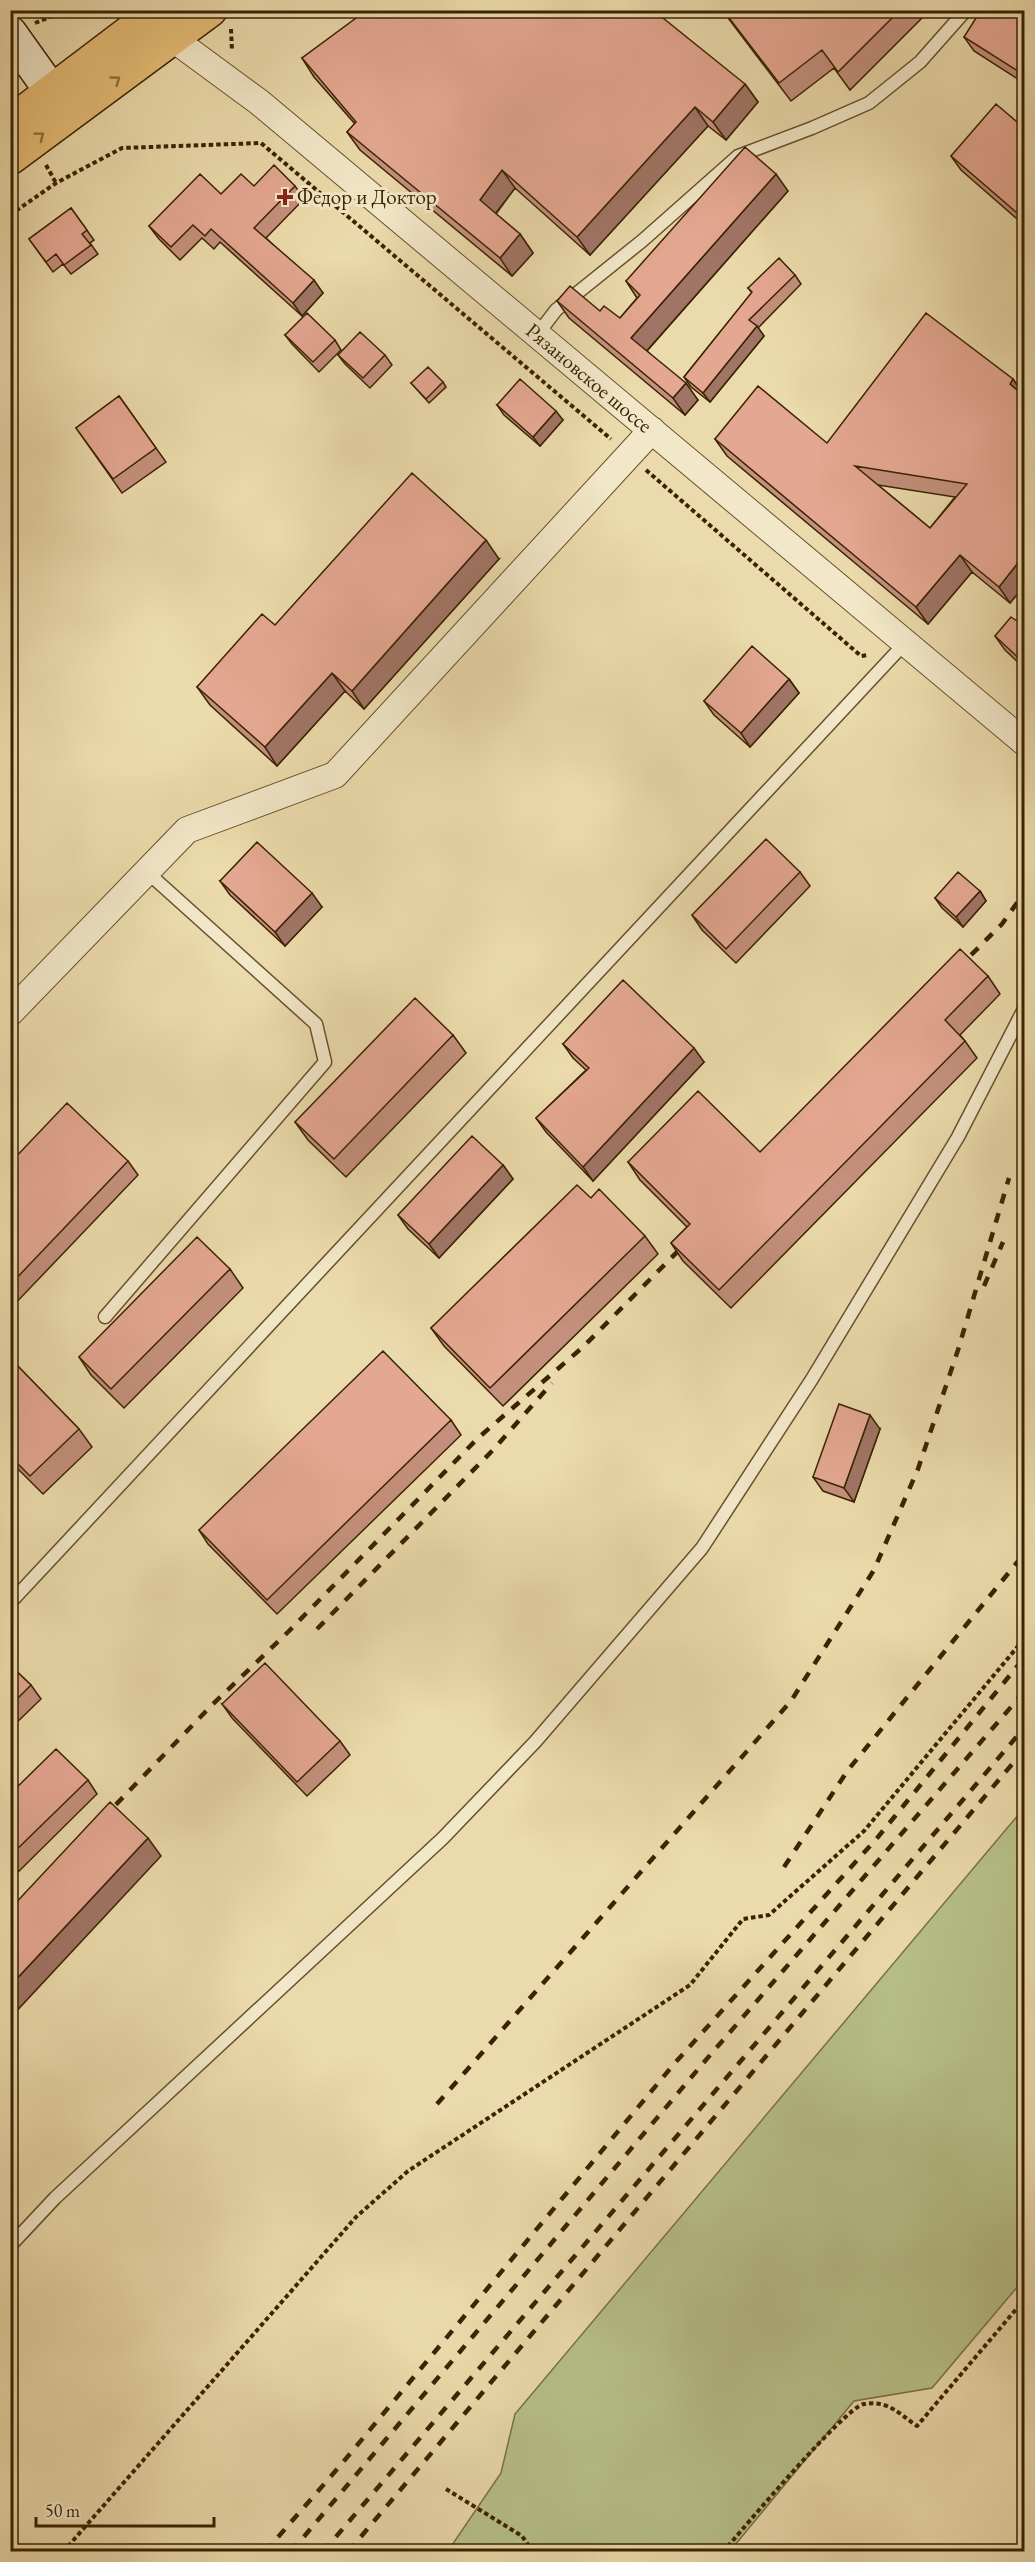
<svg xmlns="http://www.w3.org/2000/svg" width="1035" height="2562" font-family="'EB Garamond',serif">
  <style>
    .green { fill: #b7c089; stroke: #787146; stroke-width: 1.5 }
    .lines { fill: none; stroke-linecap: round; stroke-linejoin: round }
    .lane-casing { stroke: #66502d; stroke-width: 15 }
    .street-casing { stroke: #66502d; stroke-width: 28 }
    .secondary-casing { stroke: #3a2203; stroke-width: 36 }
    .primary-casing { stroke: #3a2203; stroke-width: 36 }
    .path { stroke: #3a2203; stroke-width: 4; stroke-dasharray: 4.5 3; stroke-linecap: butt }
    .lane { stroke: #f2e7c8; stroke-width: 12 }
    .street { stroke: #f2e7c8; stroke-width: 26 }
    .secondary { stroke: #f2e7c8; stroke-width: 33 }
    .primary { stroke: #e6bd76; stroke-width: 33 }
    .rail { stroke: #3a2203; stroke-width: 4.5; stroke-dasharray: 10 10; stroke-linecap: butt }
    .wall { fill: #c4907d; stroke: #3a2203; stroke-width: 1.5; fill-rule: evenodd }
    .shaded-wall { fill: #a07566; stroke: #3a2203; stroke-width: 1.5 }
    .building { fill: #e4a791; stroke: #3a2203; stroke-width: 1.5; fill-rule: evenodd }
    .oneway { stroke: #90703c }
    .poi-dot { fill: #8f2418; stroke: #f2e7c8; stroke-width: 2 }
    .labels { text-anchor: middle; stroke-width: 6; stroke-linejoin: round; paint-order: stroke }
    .poi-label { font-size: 21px; fill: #3a2203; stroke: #f2e7c8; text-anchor: start }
    .street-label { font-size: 21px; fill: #3a2203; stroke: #f2e7c8 }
  </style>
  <rect width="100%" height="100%" fill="#ebdaab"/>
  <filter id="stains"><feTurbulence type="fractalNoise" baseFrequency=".00333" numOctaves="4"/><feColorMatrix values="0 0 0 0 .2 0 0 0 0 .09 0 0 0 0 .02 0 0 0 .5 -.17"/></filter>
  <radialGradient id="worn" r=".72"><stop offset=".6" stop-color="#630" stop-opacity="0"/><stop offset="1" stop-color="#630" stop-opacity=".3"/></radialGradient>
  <!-- green -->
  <path class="green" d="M 1024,1808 L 1024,2279 L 932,2388 L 854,2401 L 730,2551 L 448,2551 L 501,2473 L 515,2414 Z"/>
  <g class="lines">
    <!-- lane casing -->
    <g class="lane-casing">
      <path id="lane" d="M 537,335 L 556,310 L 642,241 L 738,156 L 812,128 L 869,103 L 920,62 L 966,10
        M 105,1317 L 325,1062 L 316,1024 L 147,872
        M 10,1603 L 906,642
        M 10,2246 L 55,2198 L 443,1838 L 535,1742 L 702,1548 L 812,1379 L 958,1137 L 1024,1009"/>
    </g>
    <!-- street casing -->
    <g class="street-casing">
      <path id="street" d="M 159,25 L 172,38 L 259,102 L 1024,742
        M 10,1013 L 187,830 L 335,775 L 652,430"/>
    </g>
    <!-- secondary casing -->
    <g class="secondary-casing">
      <path id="secondary" d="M 10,33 L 67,113"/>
    </g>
    <!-- primary casing -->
    <g class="primary-casing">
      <path id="primary" d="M 10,123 L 159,10
        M 10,158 L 210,10"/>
    </g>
    <!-- path -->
    <path class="path" d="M 35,23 L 68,10
      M 231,29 L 232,51
      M 46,165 L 56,183
      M 10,215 L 56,183 L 122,148 L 261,143 L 611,439
      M 646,470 L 861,656 L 869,655
      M 446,2489 L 522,2536 L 533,2552
      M 63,2552 L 356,2217 L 408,2171 L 690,1985 L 743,1919 L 769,1915 L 864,1831 L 1024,1639
      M 723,2552 C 742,2530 845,2407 864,2404 C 888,2400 898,2413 917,2426 L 1024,2300"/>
    <!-- lane -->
    <use href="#lane" class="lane"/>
    <!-- street -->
    <use href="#street" class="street"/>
    <!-- secondary -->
    <use href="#secondary" class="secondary"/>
    <!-- primary -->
    <use href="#primary" class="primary"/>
    <!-- rail -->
    <path class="rail" d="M 957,969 L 1002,924 L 1024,893
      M 984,1286 L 1003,1242
      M 317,1629 L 493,1450 L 552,1383
      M 102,1819 L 212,1705 L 288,1632 L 478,1438 L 583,1347 L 689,1240
      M 784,1867 L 848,1770 L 1024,1554
      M 437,2104 L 791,1701 L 874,1570 L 918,1469 L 958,1350 L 1009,1178
      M 265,2552 L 339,2467 L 674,2064 L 878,1837 L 1024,1658
      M 291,2552 L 705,2061 L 1024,1692
      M 323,2552 L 1024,1728
      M 348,2552 L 1024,1750"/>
  </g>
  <!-- wall -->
  <path class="wall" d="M 703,10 L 719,10 L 709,18 Z
    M 722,10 L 930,10 L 850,90 L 834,68 L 791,101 Z
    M 1024,16 L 1024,83 L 974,51 L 964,37 Z
    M 302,58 L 745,84 L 758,102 L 726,140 L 708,126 L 590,255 L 515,188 L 496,214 L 520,234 L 533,253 L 512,276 L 360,150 L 347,132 L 355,124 L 314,77 Z
    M 1024,128 L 1024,225 L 961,170 L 951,156 Z
    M 254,186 L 295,186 L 304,199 L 266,238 L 323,293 L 302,316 L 220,242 L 214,249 L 202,238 L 180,260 L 159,239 L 149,226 Z
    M 788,191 L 647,351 L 698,400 L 685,415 L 569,318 L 557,301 L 600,311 L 620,318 L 637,298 L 626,281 Z
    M 71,208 L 94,240 L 90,243 L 98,254 L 71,274 L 63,264 L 53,272 L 29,239 Z
    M 795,275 L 801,284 L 758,328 L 764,336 L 710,402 L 691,387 L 684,377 L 752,293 L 748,288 Z
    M 285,335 L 335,340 L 341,350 L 319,372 L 292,344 Z
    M 338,355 L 385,355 L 392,365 L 370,388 L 345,364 Z
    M 1013,379 L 1024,396 L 1024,586 L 1010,603 L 972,572 L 928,624 L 727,456 L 715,439 L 827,443 ZM 878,485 L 955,497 L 930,528 Z
    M 443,382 L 446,387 L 429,403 L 411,383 Z
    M 119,396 L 166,462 L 122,493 L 76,428 Z
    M 497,405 L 563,420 L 540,446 L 504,415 Z
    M 499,559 L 364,709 L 345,691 L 277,766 L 210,705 L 197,687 L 275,625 Z
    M 1024,617 L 1024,668 L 1005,650 L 995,636 L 1020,623 Z
    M 789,679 L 799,693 L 750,747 L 714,715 L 704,701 Z
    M 800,872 L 810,886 L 736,963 L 702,930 L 692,915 Z
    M 220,881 L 322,907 L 285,946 L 230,895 Z
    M 980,891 L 986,901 L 963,927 L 942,908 L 935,898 Z
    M 988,976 L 1000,994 L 960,1035 L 965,1041 L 977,1058 L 731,1308 L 683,1261 L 671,1243 L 687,1227 L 640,1180 L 628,1162 L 760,1152 Z
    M 453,1035 L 466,1053 L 346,1177 L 308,1140 L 295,1122 Z
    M 563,1044 L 704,1062 L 593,1181 L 546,1132 L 536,1118 L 586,1070 L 573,1058 Z
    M 128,1161 L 138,1175 L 10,1309 L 10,1163 Z
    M 503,1165 L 513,1179 L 439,1258 L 408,1229 L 398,1215 Z
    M 591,1198 L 645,1236 L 658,1254 L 503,1406 L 444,1346 L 431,1328 Z
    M 230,1269 L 243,1288 L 124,1408 L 91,1375 L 79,1357 Z
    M 10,1358 L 79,1429 L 92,1447 L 43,1494 L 10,1461 Z
    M 451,1420 L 461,1435 L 277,1614 L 208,1544 L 199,1530 Z
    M 880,1429 L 854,1502 L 823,1491 L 813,1477 Z
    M 10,1665 L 31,1685 L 41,1699 L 10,1729 Z
    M 222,1704 L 340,1741 L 350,1755 L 307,1796 L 232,1718 Z
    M 88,1780 L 97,1794 L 10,1880 L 10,1794 Z"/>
  <!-- shaded-wall -->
  <path class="shaded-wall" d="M 745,84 L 758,102 L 726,140 L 713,122 Z
    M 695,107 L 708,126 L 590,255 L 577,237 Z
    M 502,170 L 515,188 L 492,218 L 480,200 Z
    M 776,174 L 788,191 L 643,355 L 631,338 Z
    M 520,234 L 533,253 L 512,276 L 500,258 Z
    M 314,280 L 323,293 L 302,316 L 293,303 Z
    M 757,326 L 764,336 L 710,402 L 703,393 Z
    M 1013,379 L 1024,396 L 1010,384 Z
    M 686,383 L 698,400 L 685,415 L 673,398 Z
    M 556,411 L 563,420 L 540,446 L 533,437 Z
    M 486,540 L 499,559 L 364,709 L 352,691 Z
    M 960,555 L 972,572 L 928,624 L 916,607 Z
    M 1024,555 L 1024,586 L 1010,603 L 999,587 Z
    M 332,673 L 345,691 L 277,766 L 265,747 Z
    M 789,679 L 799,693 L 750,747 L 741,733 Z
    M 980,891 L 986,901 L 963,927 L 956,917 Z
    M 312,893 L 322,907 L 285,946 L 275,932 Z
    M 694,1048 L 704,1062 L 593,1181 L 583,1167 Z
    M 503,1165 L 513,1179 L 439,1258 L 429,1244 Z
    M 870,1415 L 880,1429 L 854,1502 L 844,1488 Z
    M 148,1838 L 161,1856 L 10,2018 L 10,1986 Z"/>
  <!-- building -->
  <path class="building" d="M 367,10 L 653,10 L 745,84 L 713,122 L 695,107 L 577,237 L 502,170 L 480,200 L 520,234 L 500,258 L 347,132 L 356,122 L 302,58 Z
    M 723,10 L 900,10 L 838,72 L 822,50 L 779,83 Z
    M 981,10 L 1015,10 L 1024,16 L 1024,75 L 964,37 Z
    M 996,104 L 1024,128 L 1024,219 L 951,156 Z
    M 745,147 L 776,174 L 631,338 L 686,383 L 673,398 L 557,301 L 570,286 L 600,311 L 604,306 L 620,318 L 640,295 L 626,281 Z
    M 274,165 L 295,186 L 254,228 L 314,280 L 293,303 L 211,229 L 205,236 L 193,225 L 171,247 L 149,226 L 200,174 L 221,194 L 241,174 L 254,186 Z
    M 71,208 L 87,230 L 82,234 L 91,245 L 64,265 L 56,254 L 46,262 L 29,239 Z
    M 779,258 L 795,275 L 749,320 L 757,326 L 703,393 L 684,377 L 752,292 L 748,288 Z
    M 307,313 L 335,340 L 313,362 L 285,335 Z
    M 926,313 L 1013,379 L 1010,384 L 1024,396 L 1024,555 L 999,587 L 960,555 L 916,607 L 715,439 L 758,386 L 827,443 ZM 855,466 L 967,484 L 930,528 Z
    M 360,332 L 385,355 L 363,378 L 338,355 Z
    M 428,367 L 443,382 L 426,399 L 411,383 Z
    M 520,379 L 556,411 L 533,437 L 497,405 Z
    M 119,396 L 156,448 L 113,479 L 76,428 Z
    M 412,473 L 486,540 L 352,691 L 332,673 L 265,747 L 197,687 L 262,614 L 275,625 Z
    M 1011,617 L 1020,623 L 1024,617 L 1024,663 L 995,636 Z
    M 752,646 L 789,679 L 741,733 L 704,701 Z
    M 766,839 L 800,872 L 726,949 L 692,915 Z
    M 257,842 L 312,893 L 275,932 L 220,881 Z
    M 958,872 L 980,891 L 956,917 L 935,898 Z
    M 960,949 L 988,976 L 945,1020 L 965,1041 L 719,1290 L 671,1243 L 690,1224 L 628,1162 L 698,1091 L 760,1152 Z
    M 623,980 L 694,1048 L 583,1167 L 536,1118 L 589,1068 L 563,1044 Z
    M 415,998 L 453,1035 L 334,1159 L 295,1122 Z
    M 67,1103 L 128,1161 L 10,1285 L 10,1163 Z
    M 472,1136 L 503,1165 L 429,1244 L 398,1215 Z
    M 577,1185 L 591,1198 L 599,1189 L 645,1236 L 490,1388 L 431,1328 Z
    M 197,1237 L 230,1269 L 111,1389 L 79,1357 Z
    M 383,1351 L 451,1420 L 267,1600 L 199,1530 Z
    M 10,1358 L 79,1429 L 30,1476 L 10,1456 Z
    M 839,1404 L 870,1415 L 844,1488 L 813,1477 Z
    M 265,1663 L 340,1741 L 297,1782 L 222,1704 Z
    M 10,1665 L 31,1685 L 10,1706 Z
    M 56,1749 L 88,1780 L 10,1856 L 10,1794 Z
    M 110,1802 L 148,1838 L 10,1986 L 10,1909 Z"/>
  <!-- one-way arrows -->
  <defs><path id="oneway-chevron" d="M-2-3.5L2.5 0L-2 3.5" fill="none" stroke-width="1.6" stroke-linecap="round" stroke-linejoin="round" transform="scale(1.5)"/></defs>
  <g class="oneway">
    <use href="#oneway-chevron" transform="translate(116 80) rotate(-36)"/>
    <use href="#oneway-chevron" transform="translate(40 136) rotate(-37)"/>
  </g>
  <!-- markers -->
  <path class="poi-dot" d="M282 188h6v6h6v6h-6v6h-6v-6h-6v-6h6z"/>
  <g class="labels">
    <!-- poi labels -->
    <g class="poi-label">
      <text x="297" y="204">Федор и Доктор</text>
    </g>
    <!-- street labels -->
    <g class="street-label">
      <text transform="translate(589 378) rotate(40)" y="7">Рязановское шоссе</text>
    </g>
  </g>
  <!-- margin -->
  <rect width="1035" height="2562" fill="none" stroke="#ebdaab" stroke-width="36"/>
  <rect x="12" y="12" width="1011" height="2538" fill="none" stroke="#3a2203" stroke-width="3"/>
  <rect x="18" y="18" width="999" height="2526" fill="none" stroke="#3a2203" stroke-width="1.5"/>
  <!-- scale -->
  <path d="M36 2517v9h178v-9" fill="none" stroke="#3a2203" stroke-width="3"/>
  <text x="45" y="2517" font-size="18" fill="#3a2203" stroke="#f2e7c8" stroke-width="4.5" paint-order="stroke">50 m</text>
  <rect width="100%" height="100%" filter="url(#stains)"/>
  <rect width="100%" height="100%" fill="url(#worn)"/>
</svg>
